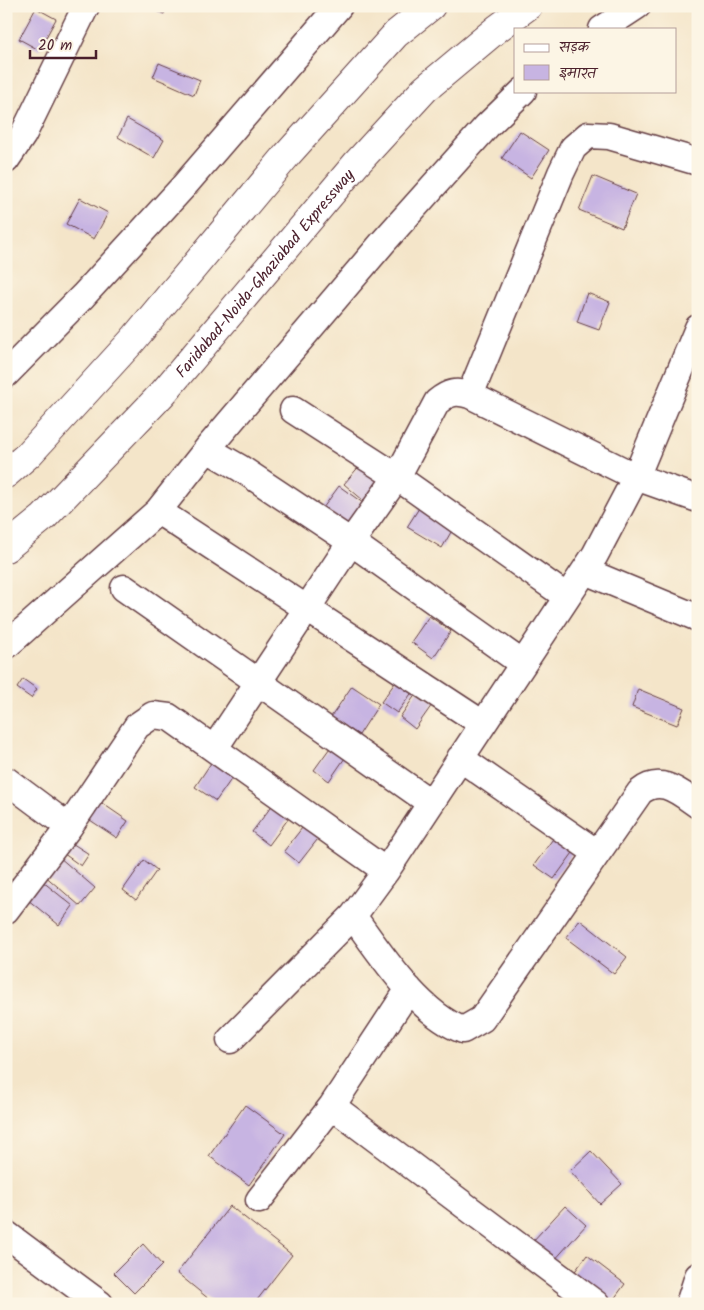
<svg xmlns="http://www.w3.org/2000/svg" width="704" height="1310" font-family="Kalam,'Playpen Sans Deva',sans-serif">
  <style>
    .building { fill: #c7b4e2 }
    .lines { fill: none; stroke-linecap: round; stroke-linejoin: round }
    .minor-casing { stroke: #643d43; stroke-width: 29 }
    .major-casing { stroke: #643d43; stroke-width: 30 }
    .minor { stroke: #fff; stroke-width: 26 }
    .major { stroke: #fff; stroke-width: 28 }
    .labels { text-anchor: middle; stroke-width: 4; stroke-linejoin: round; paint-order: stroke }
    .street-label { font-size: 16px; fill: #4a1f2b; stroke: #fcf5e5 }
  </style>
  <rect width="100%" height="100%" fill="#fcf5e5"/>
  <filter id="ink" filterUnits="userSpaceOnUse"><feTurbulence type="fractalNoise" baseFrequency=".02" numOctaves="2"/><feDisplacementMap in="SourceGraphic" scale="10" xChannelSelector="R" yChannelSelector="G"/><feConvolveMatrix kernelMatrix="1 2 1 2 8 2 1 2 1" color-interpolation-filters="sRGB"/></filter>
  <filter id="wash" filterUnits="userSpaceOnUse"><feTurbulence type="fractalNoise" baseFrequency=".0096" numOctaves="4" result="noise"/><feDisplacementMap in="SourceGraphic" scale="20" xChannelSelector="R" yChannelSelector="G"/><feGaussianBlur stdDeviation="1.12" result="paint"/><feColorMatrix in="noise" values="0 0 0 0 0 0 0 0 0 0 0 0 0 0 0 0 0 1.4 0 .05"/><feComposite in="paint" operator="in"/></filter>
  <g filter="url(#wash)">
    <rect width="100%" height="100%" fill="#f4e5c9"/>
    <g id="blocks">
      <!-- building -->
      <path class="building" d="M 145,6 L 167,6 L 164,14 Z
        M 36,8 L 56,19 L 39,50 L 19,39 Z
        M 159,63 L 200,80 L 194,95 L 153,77 Z
        M 127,119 L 164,140 L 154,158 L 118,137 Z
        M 520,131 L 549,150 L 531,178 L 502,158 Z
        M 593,176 L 636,194 L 622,228 L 579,210 Z
        M 80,198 L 108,213 L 94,239 L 66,224 Z
        M 587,293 L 610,302 L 599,330 L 577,322 Z
        M 361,464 L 387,485 L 370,506 L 344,484 Z
        M 339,486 L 370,508 L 354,530 L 323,508 Z
        M 421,505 L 455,525 L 442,548 L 407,527 Z
        M 429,616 L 451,631 L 433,658 L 411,642 Z
        M 400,676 L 416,687 L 397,713 L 381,702 Z
        M 23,679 L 37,689 L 31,698 L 17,688 Z
        M 352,686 L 379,704 L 359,735 L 331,717 Z
        M 638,689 L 684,708 L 677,725 L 632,707 Z
        M 418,691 L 434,702 L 415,729 L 400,717 Z
        M 332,745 L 347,755 L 329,781 L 314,770 Z
        M 215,757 L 237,771 L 216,801 L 195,787 Z
        M 93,797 L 128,821 L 117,838 L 81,814 Z
        M 274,803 L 291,815 L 269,845 L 252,832 Z
        M 306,823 L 321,835 L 299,863 L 284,851 Z
        M 555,836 L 575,850 L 554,879 L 534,865 Z
        M 67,840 L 89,854 L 81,866 L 60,851 Z
        M 59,857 L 95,888 L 80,906 L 43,874 Z
        M 144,860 L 157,870 L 136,900 L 123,890 Z
        M 37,877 L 73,906 L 59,925 L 22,895 Z
        M 580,920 L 627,957 L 614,974 L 566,938 Z
        M 245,1105 L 285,1134 L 249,1185 L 209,1156 Z
        M 591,1151 L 622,1184 L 600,1204 L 570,1171 Z
        M 230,1206 L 292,1255 L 254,1304 L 215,1304 L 177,1273 Z
        M 565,1206 L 586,1225 L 553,1262 L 532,1242 Z
        M 143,1244 L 162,1265 L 134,1293 L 114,1273 Z
        M 587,1255 L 625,1284 L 611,1303 L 573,1274 Z"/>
    </g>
  </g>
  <g filter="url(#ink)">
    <use href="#blocks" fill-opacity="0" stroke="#643d43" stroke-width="1"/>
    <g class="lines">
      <!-- minor casing -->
      <g class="minor-casing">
        <path id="minor" d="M 602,29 L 637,6
          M 6,160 L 23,135 L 86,6
          M 6,374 L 83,296 L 183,187 L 339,6
          M 470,395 L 636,477 L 698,499
          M 293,410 L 397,477 L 567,597
          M 207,449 L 240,468 L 351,542 L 523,664
          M 158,511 L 483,724
          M 585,571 L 698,618
          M 124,588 L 431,803
          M 6,646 L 158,511 L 207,449 L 385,240 L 487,126 L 523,91
          M 214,749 L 351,542 L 397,477 L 437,402 C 449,392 456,391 470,395 L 561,173 L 573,148 L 588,135 L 609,136 L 698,162
          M 460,758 L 597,853
          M 6,780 L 69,827
          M 6,910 L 69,827 L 137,726 L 153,715 L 169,717 L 386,871
          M 353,916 C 380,953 419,1014 463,1030 L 482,1019 L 640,792 C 661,775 679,792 698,805
          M 230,1040 L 353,916 L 386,871 L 595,555 L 636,477 L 698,328
          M 332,1106 L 596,1304
          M 259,1200 L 332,1106 L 409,989
          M 6,1234 L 100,1304
          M 689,1304 L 698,1276"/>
      </g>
      <!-- major casing -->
      <g class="major-casing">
        <g id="major">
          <path d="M 6,474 L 29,454 L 132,341 L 287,155 L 396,34 L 431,6"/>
          <path id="s1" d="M 6,548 L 44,517 L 163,393 L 356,164 L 425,89 L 498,28 L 528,6"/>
        </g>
      </g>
      <!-- minor -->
      <use href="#minor" class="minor"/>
      <!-- major -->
      <use href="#major" class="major"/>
    </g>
  </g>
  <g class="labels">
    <!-- street labels -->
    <g class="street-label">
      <text dy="6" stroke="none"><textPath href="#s1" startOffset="378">Faridabad-Noida-Ghaziabad Expressway</textPath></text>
    </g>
  </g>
  <!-- margin -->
  <rect width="704" height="1310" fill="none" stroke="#fcf5e5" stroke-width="25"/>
  <!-- legend -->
  <rect x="514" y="28" width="162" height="65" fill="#fcf5e5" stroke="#b59f9b"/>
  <rect x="524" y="44" width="25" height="8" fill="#ffffff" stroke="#b59f9b"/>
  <text x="559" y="52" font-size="15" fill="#4a1f2b">सड़क</text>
  <rect x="524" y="65" width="25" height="15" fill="#c7b4e2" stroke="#b59f9b"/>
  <text x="559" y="78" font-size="15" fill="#4a1f2b">इमारत</text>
  <!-- scale -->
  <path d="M30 50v8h66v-8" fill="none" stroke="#4a1f2b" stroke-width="2.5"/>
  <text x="38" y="50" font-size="15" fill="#4a1f2b" stroke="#fcf5e5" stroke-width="4" paint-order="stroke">20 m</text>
</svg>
